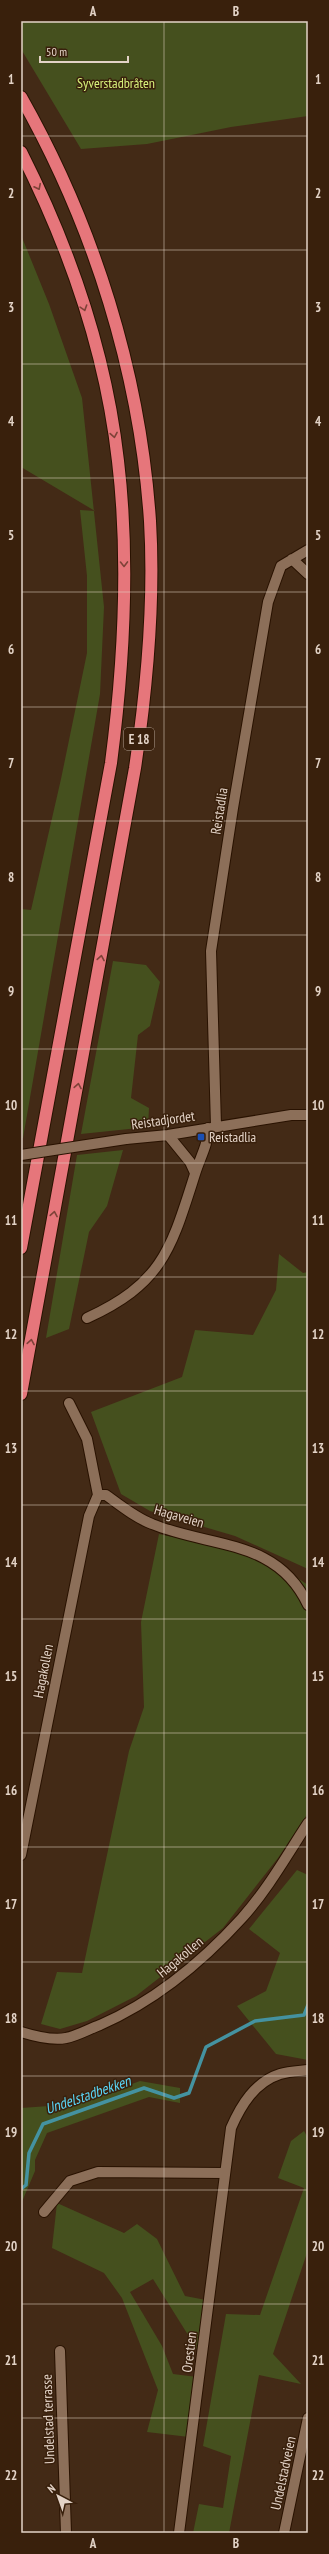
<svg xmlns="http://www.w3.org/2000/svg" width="329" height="2554" font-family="'PT Sans Narrow',sans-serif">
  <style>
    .green { fill: #45501e }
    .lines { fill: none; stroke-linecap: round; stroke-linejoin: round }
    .stream { stroke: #4492a0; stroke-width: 3.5 }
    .minor-casing { stroke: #291201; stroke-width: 12 }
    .highway-casing { stroke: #291201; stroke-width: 14 }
    .minor { stroke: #8c6f59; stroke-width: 10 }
    .highway { stroke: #e6767b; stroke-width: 12 }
    .minor-bridge-casing { stroke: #291201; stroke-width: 12; stroke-linecap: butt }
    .minor-bridge { stroke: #8c6f59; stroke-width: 10 }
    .oneway { stroke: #7e4238 }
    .grid { fill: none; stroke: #e3d3c7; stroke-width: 1; stroke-opacity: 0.55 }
    .transit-dot { fill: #1a4fb4; stroke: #39200c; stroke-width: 1.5 }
    .labels { text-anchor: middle; stroke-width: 3; stroke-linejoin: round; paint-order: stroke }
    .shield { fill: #39200c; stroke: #b09d8f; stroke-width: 1 }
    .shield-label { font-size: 13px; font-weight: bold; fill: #e3d3c7 }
    .park-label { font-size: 14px; fill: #d7f27b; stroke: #39200c }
    .street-label { font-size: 14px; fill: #e3d3c7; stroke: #39200c }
    .poi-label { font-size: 14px; fill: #e3d3c7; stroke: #39200c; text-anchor: start }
    .water-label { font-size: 15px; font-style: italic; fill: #5ad7f9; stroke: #39200c }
    .neatline { fill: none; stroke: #e3d3c7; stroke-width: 1.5 }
    .grid-label { font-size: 13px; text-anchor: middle; font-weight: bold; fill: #e3d3c7 }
  </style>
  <rect width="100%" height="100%" fill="#432a16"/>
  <!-- green -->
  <path class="green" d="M 21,21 L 308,21 L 308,116 L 231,127 L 147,144 L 81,149 L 21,49 Z
    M 21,235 L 49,304 L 82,398 L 104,607 L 100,694 L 23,1138 L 21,1138 L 21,909 L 31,910 L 61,779 L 87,653 L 87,576 L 80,510 L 95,511 L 21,467 Z
    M 113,961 L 146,965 L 160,982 L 150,1026 L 138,1035 L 131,1098 L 149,1108 L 148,1127 L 81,1134 Z
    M 123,1150 L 107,1206 L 89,1232 L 69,1329 L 46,1338 L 77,1155 Z
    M 279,1254 L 303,1273 L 308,1272 L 308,1569 L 235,1536 L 150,1511 L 121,1494 L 91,1412 L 182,1377 L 195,1330 L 253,1335 L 276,1290 Z
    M 159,1534 L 252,1554 L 277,1564 L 308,1585 L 308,1813 L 278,1858 L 223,1928 L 136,1996 L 87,2021 L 60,2029 L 41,2024 L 57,1972 L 82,1973 L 129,1751 L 144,1707 L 141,1622 Z
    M 297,1870 L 308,1875 L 308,2060 L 276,2054 L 237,2006 L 266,1991 L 280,1953 L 249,1929 Z
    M 140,2081 L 180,2088 L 180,2103 L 149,2097 L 47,2133 L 35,2160 L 35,2171 L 21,2204 L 21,2108 L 77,2104 Z
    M 304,2131 L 308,2138 L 308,2250 L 273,2354 L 301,2384 L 259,2375 L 229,2533 L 193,2533 L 199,2504 L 223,2508 L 231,2456 L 203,2446 L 226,2314 L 260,2315 L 304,2188 L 278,2178 L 291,2141 Z
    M 57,2203 L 124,2233 L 137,2224 L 157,2239 L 185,2296 L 206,2300 L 200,2354 L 153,2279 L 130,2292 L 162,2346 L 173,2374 L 197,2377 L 189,2437 L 147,2432 L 158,2390 L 122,2298 L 104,2273 L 52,2248 Z"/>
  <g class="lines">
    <!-- stream -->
    <path class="stream" d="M 21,2189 L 26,2185 L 29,2153 L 43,2124 L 144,2088 L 174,2098 L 189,2093 L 206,2047 L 255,2021 L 304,2015 L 308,2005"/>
    <!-- minor casing -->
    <g class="minor-casing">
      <path id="minor" d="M 292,559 L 308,574
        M 216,1126 L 211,951 L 233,808 L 268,602 L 281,566 L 308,550
        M 168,1135 L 190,1162 L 195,1173
        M 126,1139 L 168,1135 L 291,1115 L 308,1115
        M 87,1318 C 163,1283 171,1249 195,1174 C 200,1157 208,1146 208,1128
        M 69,1403 L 87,1439 L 98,1495
        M 98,1495 L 106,1495 C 121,1506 136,1518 152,1524 C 210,1548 277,1538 308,1605
        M 21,1855 L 89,1516 L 98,1495
        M 21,2032 C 34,2036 52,2041 66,2038 C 77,2036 89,2029 100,2025 C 155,2001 202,1962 242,1918 C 268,1889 287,1855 308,1823
        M 44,2212 L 70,2181 L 98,2172 L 224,2173
        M 60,2351 L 66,2533
        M 179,2533 L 231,2128 C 241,2105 255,2082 280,2074 C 289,2071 299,2071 308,2070
        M 284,2533 L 308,2418"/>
    </g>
    <!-- highway casing -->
    <g class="highway-casing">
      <path id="highway" d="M 21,97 C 94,226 140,373 150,521 C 155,604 147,687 135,768 L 21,1394
        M 21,152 C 69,247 106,354 118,461 C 130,562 124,663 111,763 L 21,1248"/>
    </g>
    <!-- minor -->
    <use href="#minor" class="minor"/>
    <!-- highway -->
    <use href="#highway" class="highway"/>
    <!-- minor-bridge casing -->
    <g class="minor-bridge-casing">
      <path id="minor-bridge" d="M 21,1155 L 126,1139"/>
    </g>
    <!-- minor-bridge -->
    <use href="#minor-bridge" class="minor-bridge"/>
  </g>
  <!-- one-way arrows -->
  <defs><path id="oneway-chevron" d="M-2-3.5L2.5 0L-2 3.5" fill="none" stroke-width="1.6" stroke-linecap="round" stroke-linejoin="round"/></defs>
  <g class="oneway">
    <use href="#oneway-chevron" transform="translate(38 187) rotate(64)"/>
    <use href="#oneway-chevron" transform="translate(84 308) rotate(72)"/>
    <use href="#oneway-chevron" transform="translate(114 435) rotate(80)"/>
    <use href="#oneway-chevron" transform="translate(124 564) rotate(89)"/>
    <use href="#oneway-chevron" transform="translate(101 958) rotate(-80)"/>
    <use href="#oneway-chevron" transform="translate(78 1086) rotate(-80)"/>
    <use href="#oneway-chevron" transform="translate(54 1214) rotate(-80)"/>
    <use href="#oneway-chevron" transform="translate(31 1342) rotate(-80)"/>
  </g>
  <!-- grid -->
  <path class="grid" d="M 164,21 L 164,2533M 21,136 L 308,136M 21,250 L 308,250M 21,364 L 308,364M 21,478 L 308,478M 21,592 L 308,592M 21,707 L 308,707M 21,821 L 308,821M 21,935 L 308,935M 21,1049 L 308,1049M 21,1163 L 308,1163M 21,1277 L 308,1277M 21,1391 L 308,1391M 21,1505 L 308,1505M 21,1619 L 308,1619M 21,1733 L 308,1733M 21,1847 L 308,1847M 21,1962 L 308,1962M 21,2076 L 308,2076M 21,2190 L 308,2190M 21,2304 L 308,2304M 21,2418 L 308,2418"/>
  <!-- markers -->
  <rect class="transit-dot" x="197" y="1133" width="8" height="8" rx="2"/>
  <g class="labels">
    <!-- shield labels -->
    <rect class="shield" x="124" y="728" width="30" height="22" rx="3"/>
    <g class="shield-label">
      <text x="139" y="744">E 18</text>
    </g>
    <!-- park labels -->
    <g class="park-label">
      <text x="116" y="88">Syverstadbråten</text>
    </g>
    <!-- street labels -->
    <g class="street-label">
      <text transform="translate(219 811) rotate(-81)" y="5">Reistadlia</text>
      <text transform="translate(163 1120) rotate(-8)" y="5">Reistadjordet</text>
      <text transform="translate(179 1516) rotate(16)" y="5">Hagaveien</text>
      <text transform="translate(43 1671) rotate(-79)" y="5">Hagakollen</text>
      <text transform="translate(180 1957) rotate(-40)" y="5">Hagakollen</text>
      <text transform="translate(189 2352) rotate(-83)" y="5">Orestien</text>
      <text transform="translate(48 2419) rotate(-92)" y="5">Undelstad terrasse</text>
      <text transform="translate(283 2473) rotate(-78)" y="5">Undelstadveien</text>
    </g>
    <!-- poi labels -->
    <g class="poi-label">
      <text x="209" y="1142">Reistadlia</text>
    </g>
    <!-- water labels -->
    <g class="water-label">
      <text transform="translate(88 2095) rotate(-19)" y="5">Undelstadbekken</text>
    </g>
  </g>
  <!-- border -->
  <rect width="329" height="2554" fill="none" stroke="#39200c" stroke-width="44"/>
  <!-- north arrow -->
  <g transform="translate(58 2496) rotate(319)" stroke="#39200c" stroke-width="3" paint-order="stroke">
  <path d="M0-3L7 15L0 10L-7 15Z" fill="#e3d3c7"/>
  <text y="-6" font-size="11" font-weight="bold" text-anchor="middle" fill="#e3d3c7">N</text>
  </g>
  <!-- scale -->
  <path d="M40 56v6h88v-6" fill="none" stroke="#e3d3c7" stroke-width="2"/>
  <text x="46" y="56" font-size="12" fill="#e3d3c7" stroke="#39200c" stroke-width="3" paint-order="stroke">50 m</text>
  <rect x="22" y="22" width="285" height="2510" class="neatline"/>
  <g class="grid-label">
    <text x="93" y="16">A</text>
    <text x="236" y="16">B</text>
    <text x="11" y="84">1</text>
    <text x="318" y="84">1</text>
    <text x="11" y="198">2</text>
    <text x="318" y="198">2</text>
    <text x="11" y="312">3</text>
    <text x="318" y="312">3</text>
    <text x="11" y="426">4</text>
    <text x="318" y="426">4</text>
    <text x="11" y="540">5</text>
    <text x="318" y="540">5</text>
    <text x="11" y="654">6</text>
    <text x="318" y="654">6</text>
    <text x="11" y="768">7</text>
    <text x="318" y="768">7</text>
    <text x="11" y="882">8</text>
    <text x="318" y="882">8</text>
    <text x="11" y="996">9</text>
    <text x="318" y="996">9</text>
    <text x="11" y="1110">10</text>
    <text x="318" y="1110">10</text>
    <text x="11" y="1225">11</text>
    <text x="318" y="1225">11</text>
    <text x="11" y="1339">12</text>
    <text x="318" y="1339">12</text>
    <text x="11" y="1453">13</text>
    <text x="318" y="1453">13</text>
    <text x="11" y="1567">14</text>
    <text x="318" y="1567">14</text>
    <text x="11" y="1681">15</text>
    <text x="318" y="1681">15</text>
    <text x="11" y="1795">16</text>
    <text x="318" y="1795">16</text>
    <text x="11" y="1909">17</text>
    <text x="318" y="1909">17</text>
    <text x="11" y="2023">18</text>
    <text x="318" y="2023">18</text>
    <text x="11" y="2137">19</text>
    <text x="318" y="2137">19</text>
    <text x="11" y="2251">20</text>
    <text x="318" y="2251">20</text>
    <text x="11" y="2365">21</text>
    <text x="318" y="2365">21</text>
    <text x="11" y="2480">22</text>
    <text x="318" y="2480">22</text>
    <text x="93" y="2548">A</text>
    <text x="236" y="2548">B</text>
  </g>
</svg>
